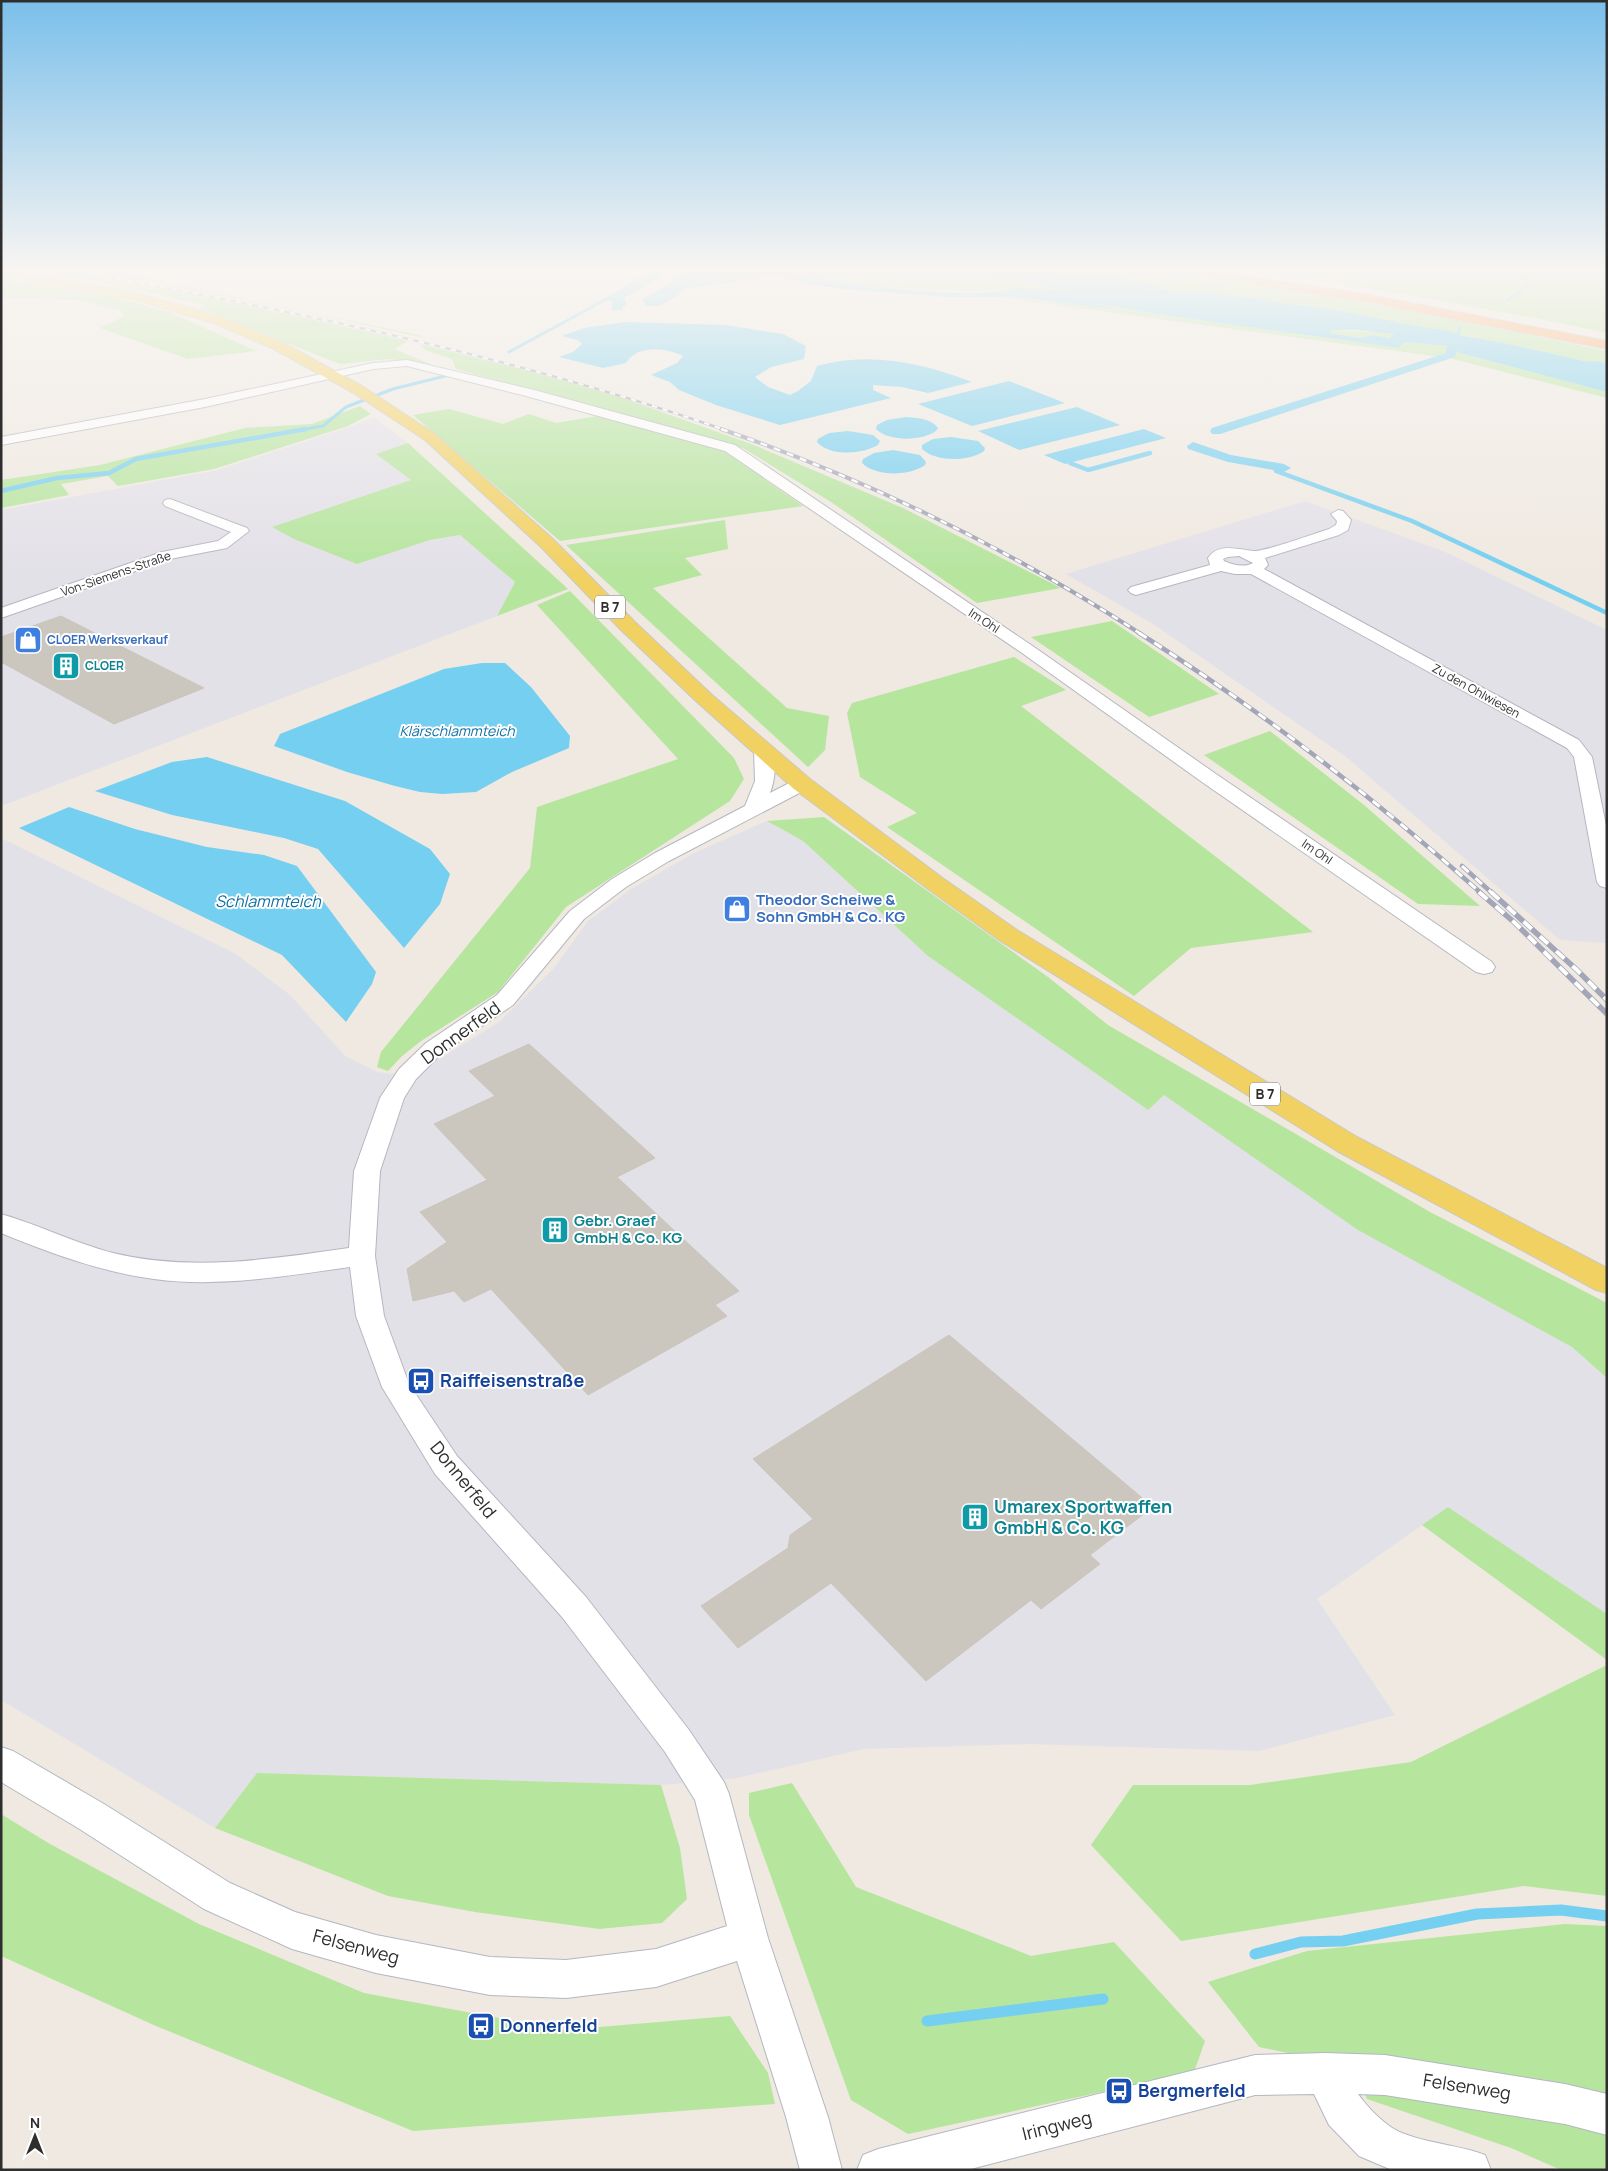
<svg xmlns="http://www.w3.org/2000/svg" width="1608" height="2171" font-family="Manrope,sans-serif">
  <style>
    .industrial { fill: #e3e1e8 }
    .green { fill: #b6e59e }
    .water { fill: #75cff0; fill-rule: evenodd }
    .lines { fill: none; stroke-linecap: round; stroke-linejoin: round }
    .stream-far2 { stroke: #75cff0; stroke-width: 3 }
    .stream-far1 { stroke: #75cff0; stroke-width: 4.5 }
    .stream { stroke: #75cff0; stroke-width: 11 }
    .canal { fill: #75cff0; fill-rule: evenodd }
    .building { fill: #cbc7bf; stroke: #cbc5ba }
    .minor-casing { stroke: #b4b7c1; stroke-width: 2 }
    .major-casing { stroke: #c9c9c9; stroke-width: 2 }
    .highway-casing { stroke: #c9c9c9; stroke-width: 2 }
    .minor { fill: #fff; fill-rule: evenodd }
    .major { fill: #f2d163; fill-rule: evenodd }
    .highway { fill: #ffa35c; fill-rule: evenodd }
    .rail-far3-casing { stroke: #a3a6b8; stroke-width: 2.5 }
    .rail-far2-casing { stroke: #a3a6b8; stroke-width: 4 }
    .rail-far1-casing { stroke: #a3a6b8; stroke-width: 4.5 }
    .rail-casing { stroke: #a3a6b8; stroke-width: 5.5 }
    .rail-far3 { stroke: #fff; stroke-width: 2; stroke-dasharray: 5.5; stroke-linecap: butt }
    .rail-far2 { stroke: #fff; stroke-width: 2.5; stroke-dasharray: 7; stroke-linecap: butt }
    .rail-far1 { stroke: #fff; stroke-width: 3; stroke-dasharray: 9; stroke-linecap: butt }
    .rail { stroke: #fff; stroke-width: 4; stroke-dasharray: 11; stroke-linecap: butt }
    .labels { text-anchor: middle; stroke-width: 4; stroke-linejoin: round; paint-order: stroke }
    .far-street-label { font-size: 12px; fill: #2e2e2e; stroke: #fff }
    .far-shop-label { font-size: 12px; font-weight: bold; fill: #366cbe; stroke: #fff; text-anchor: start }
    .far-culture-label { font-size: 12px; font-weight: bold; fill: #0d838f; stroke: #fff; text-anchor: start }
    .shield { fill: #fff; stroke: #6d6d6d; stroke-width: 1 }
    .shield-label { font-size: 14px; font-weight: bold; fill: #2e2e2e }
    .far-water-label { font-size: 14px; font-style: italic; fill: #0d6fa3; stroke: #fff }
    .shop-label { font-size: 15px; font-weight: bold; fill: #366cbe; stroke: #fff; text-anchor: start }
    .culture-label { font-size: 15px; font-weight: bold; fill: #0d838f; stroke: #fff; text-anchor: start }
    .water-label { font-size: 16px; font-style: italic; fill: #0d6fa3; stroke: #fff }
    .near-street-label { font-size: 18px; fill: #2e2e2e; stroke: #fff }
    .near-transit-label { font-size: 18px; font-weight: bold; fill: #164399; stroke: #fff; text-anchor: start }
    .near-culture-label { font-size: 18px; font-weight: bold; fill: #0d838f; stroke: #fff; text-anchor: start }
  </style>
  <rect width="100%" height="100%" fill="#efe9e1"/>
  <!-- industrial -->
  <path class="industrial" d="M 374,417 L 408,443 L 377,454 L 412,480 L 273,527 L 357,564 L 430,540 L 460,535 L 515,582 L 497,616 L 1,806 L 1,510 L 218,470 L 355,425 Z
    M 1305,501 L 1443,551 L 1607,630 L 1607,943 L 1560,940 L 1346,757 L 1153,624 L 1066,574 Z
    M 767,821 L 803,841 L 928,956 L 1148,1110 L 1164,1095 L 1572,1347 L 1607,1378 L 1607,1614 L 1448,1507 L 1317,1599 L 1395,1715 L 1259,1751 L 1029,1744 L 864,1749 L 737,1778 L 661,1785 L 257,1773 L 215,1828 L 1,1700 L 1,838 L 236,954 L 290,995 L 345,1056 L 377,1072 L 412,1076 L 499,1022 L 554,968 L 588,921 L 631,889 L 694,853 Z"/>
  <!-- green -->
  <path class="green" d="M 21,269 C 72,269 120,281 170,290 C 250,306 329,323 408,341 L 394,349 L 430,364 L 388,359 L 340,364 L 199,308 L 204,305 L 96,281 Z
    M 83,269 L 100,269 L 120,273 L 424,336 L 420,337 L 297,310 Z
    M 821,269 L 963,269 L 992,276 L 1071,289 L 1078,292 L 1012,288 L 1017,290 C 951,293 885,289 819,278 Z
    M 1045,269 L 1148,269 L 1252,284 L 1394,307 L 1607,351 L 1607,364 C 1600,360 1592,362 1584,361 C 1542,351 1501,342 1458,335 L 1448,330 L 1427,328 L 1341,311 L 1202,291 L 1170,291 L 1111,284 L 1146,288 L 1170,287 L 1111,277 L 1086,277 Z
    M 1244,269 L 1607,269 L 1607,333 C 1486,307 1365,287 1244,269 Z
    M 1,278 L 102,294 L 169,312 L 256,351 L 188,359 L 100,328 L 123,317 L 121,310 L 77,300 L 1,298 Z
    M 996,297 L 1128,310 L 1069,302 L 1121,307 L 1137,311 L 1398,348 L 1405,342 L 1450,346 L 1460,353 L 1607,392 L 1607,398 L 1449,358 Z
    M 1331,330 L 1395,333 L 1389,338 L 1372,335 L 1359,338 L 1329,333 Z
    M 420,344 L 521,369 L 617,396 L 754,445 L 903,508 L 1061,588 L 977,603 L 831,502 L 743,448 L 456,369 L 452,359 L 425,350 Z
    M 360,406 L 371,414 L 348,426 L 214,469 L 118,486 L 108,476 L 61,484 L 69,495 L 1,508 L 1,480 L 100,465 L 245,428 L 312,424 Z
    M 449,409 L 503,424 L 529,414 L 556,423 L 597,416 L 724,451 L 803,506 L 560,541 L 413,415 Z
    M 408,443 L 568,589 L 497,616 L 515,582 L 460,535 L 430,540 L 357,564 L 294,539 L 272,527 L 411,480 L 376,454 Z
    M 725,520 L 728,549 L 685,558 L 702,575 L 653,588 L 787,708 L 829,716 L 825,750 L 808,767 L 566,545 Z
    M 570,591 L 734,758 L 744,779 L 730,801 L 566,907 L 498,992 L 421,1041 L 402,1056 L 388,1071 L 377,1067 L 381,1052 L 530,868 L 537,807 L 678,759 L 537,605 Z
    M 1112,621 L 1219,694 L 1149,717 L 1031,637 Z
    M 1014,657 L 1066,690 L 1021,706 L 1313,932 L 1191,948 L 1134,996 L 887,827 L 917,813 L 860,777 L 847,713 L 852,703 Z
    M 1270,731 L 1364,805 L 1480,906 L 1418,904 L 1204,755 Z
    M 824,817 L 1048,977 L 1108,1025 L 1430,1212 L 1607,1303 L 1607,1378 L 1572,1347 L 1358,1230 L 1164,1095 L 1148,1110 L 928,956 L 803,841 L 767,821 Z
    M 1448,1507 L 1607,1614 L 1607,1660 L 1422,1525 Z
    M 1607,1665 L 1607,1896 L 1524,1886 L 1181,1941 L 1091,1845 L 1133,1785 L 1250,1785 L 1411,1762 Z
    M 257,1773 L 661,1785 L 680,1848 L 687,1899 L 662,1923 L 599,1929 L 475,1912 L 388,1896 L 215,1828 Z
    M 792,1783 L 856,1887 L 1031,1956 L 1114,1942 L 1205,2041 L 1194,2072 L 908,2134 L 851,2100 L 749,1815 L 749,1793 Z
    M 1,1814 L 50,1844 L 199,1924 L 364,1993 L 564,2030 L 730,2016 L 768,2073 L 775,2104 L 413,2131 L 156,2026 L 1,1956 Z
    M 1565,1924 L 1607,1926 L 1607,2170 L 1561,2170 L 1511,2148 L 1367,2099 L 1347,2057 L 1293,2054 L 1259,2047 L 1208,1982 L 1307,1951 Z"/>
  <!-- water -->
  <path class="water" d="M 654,269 L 674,269 L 624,298 L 627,305 L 622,307 L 623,310 L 611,310 L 613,302 L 606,298 Z
    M 689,269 L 715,269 L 714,271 L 778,269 L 795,275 L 805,274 L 813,269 L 821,269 L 820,278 C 883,289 951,297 1016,290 L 1010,287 L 1076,292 L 963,269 L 1045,269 L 1086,277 L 1111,277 L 1172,287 L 1147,288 L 1170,291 L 1202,291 L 1341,311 L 1427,328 L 1448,330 L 1458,335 C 1501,342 1542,351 1584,361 C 1592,362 1600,360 1607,364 L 1607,392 L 1460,353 L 1450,346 L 1405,342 L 1398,348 L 1137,311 L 1121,307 L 1091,304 L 1129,311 L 1011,297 L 946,297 L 844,289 L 812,285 L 773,275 L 729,283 L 686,288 L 675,297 L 659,306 L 646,306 L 642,299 L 671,283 ZM 1331,330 L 1357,330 L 1394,334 L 1389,338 L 1372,335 L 1359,338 L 1329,333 Z
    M 625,322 L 726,325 L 783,334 L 806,346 L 804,359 L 771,367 L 755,377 L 768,387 L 790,395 L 798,391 L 811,381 L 817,366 C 869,351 923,363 972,382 L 928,393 L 902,387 L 873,385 L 873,390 L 891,398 L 780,425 L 716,405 L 679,390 L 670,382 L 651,375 L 677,363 L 683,356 C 666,348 638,344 626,363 L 603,368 L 559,357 L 573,352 L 582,344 L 578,340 L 562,336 L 584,328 Z
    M 1009,381 L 1065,403 L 972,426 L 918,404 Z
    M 1077,407 L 1120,425 L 1019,450 L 978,431 Z
    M 906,417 C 917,418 931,418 938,428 L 936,431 C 922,441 889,442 876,429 L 877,425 L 887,420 Z
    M 1144,429 L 1166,438 L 1065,464 L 1044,455 Z
    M 848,431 L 873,435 L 880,441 L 878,445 C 863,454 830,457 817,442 L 818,439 L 829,433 Z
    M 951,437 L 978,441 L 985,448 L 984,451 C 969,462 936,462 922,449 L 922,445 L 933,439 Z
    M 893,450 L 920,455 L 926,462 L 925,465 C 910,476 876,477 862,463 L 863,459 L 874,453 Z
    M 482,663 L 505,663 L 531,687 L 570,736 L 569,748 L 512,772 L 476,792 L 442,794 L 420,792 L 395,786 L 347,772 L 274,746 L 280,734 L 444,669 Z
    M 207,757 L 345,801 L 430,849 L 450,874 L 440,904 L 404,948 L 318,849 L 284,838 L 172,815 L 95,791 L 172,762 Z
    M 69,807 L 135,829 L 207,847 L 264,855 L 297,866 L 376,972 L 372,984 L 346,1022 L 282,955 L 19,828 Z"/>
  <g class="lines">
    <!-- stream-far2 -->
    <path class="stream-far2" d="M 1508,300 L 1524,289 L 1527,282 L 1517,269
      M 1457,337 L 1460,328
      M 509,352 L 614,295
      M 299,430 L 323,426 L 346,407 L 393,389 L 445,376"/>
    <!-- stream-far1 -->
    <path class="stream-far1" d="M 1070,463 L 1088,470 L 1150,453
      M 1276,471 L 1412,521 L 1607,613
      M 1,491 L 57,478 L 109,473 L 136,459 L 306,429"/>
    <!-- stream -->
    <path class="stream" d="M 1255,1954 L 1301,1942 L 1343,1941 L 1477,1914 L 1561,1910 L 1607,1916
      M 927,2021 L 1103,1999"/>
    <!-- canal -->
    <path class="canal" d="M 1453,342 L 1459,345 L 1455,357 L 1220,434 L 1212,434 L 1210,431 L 1212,428 L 1446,353 L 1447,345 Z
      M 1193,442 L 1231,455 L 1284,464 L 1291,468 L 1284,472 L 1228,462 L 1188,449 L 1187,446 Z"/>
  </g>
  <!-- building -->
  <path class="building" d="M 61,616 L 172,672 L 204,688 L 114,724 L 1,662 L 1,637 Z
    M 529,1044 L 655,1158 L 617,1177 L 739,1291 L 715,1305 L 727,1316 L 588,1395 L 491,1289 L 464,1302 L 454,1291 L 413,1301 L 407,1269 L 447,1242 L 420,1212 L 487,1180 L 434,1124 L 495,1096 L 469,1071 Z
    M 949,1335 L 1153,1507 L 1090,1555 L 1100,1564 L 1041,1609 L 1031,1600 L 926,1681 L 831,1583 L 738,1648 L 701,1606 L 788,1548 L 790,1535 L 813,1519 L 753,1459 Z"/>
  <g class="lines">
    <!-- minor casing -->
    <g class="minor-casing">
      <path id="minor" d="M 407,360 L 534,390 L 735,445 L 1034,647 L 1216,774 L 1492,962 L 1495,967 L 1492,972 L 1484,974 L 1476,972 L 1202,782 L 1022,653 L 725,451 L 526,396 L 407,366 L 373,369 L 205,407 L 1,445 L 1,437 L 205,399 L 373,363 Z
        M 170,499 L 247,528 L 249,531 L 227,548 L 170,559 L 1,618 L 1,608 L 162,552 L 218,541 L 231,532 L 165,506 L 163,503 L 165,500 Z
        M 1338,510 L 1343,511 L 1351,520 L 1348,530 L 1339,535 L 1265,558 L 1268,565 L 1264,569 L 1579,740 L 1592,757 L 1607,830 L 1607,888 L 1600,886 L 1597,882 L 1574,757 L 1567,748 L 1251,574 L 1235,574 L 1221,571 L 1136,595 L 1131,593 L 1128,590 L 1131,587 L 1210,565 L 1208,558 C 1219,542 1239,550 1254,551 C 1264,552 1316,533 1329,529 L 1336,525 L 1337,521 L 1331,514 ZM 1239,556 L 1253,563 C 1244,568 1233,565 1224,561 L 1223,559 L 1228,557 Z
        M 763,745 L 769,746 C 778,758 775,780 770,793 L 795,780 L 802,778 L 809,780 L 811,784 L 809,788 L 669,861 L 626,887 L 584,919 L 513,1005 L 442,1053 L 416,1079 L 404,1098 L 380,1171 L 375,1256 L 384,1316 L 409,1384 L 457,1456 L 586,1597 L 689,1730 L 724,1782 L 729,1794 L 768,1938 L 828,2117 L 842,2170 L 800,2170 L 786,2117 L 737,1961 L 656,1987 L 566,1998 L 490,1995 L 376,1973 L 292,1949 L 204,1909 L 78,1828 L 1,1782 L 1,1747 L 13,1751 L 104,1804 L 230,1883 L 295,1912 L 376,1935 L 490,1957 L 566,1960 L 656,1949 L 727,1926 L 695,1800 L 665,1752 L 562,1617 L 435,1474 L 382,1387 L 356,1316 L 350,1267 C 285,1276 219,1288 154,1279 C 101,1272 50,1253 1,1233 L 1,1214 C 39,1225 75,1243 113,1253 C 192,1272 271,1259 349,1248 L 354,1171 L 380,1098 L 399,1069 L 426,1043 L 497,995 L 570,911 L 612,879 L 655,853 L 745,806 L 755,781 L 754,750 L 757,746 Z
        M 1325,2053 L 1385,2055 L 1565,2084 L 1607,2094 L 1607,2135 L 1565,2124 L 1385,2095 L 1358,2094 C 1366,2105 1377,2117 1388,2125 C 1409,2142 1458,2144 1485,2155 L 1491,2170 L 1392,2170 L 1359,2156 L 1329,2125 L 1314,2094 L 1255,2095 L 967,2170 L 857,2170 L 863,2155 L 878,2149 L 1255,2055 Z"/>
    </g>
    <!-- major casing -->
    <g class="major-casing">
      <path id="major" d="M 1,269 L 138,293 L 221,317 L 282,342 L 362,386 L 435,434 L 553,539 L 635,622 L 711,694 L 810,779 L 944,879 L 1017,930 L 1357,1137 L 1607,1268 L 1607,1293 L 1596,1290 L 1337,1151 L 999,940 L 928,889 L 794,789 L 697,702 L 621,630 L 541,547 L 425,440 L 352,392 L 272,348 L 213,323 L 136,300 L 1,276 Z"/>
    </g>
    <!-- highway casing -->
    <g class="highway-casing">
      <path id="highway" d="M 1169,269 L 1199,269 L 1372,295 L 1607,341 L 1607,349 L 1372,303 L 1175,272 Z"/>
    </g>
    <!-- minor -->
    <use href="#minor" class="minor"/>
    <!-- major -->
    <use href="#major" class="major"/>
    <!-- highway -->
    <use href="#highway" class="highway"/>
    <!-- rail-far3 casing -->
    <g class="rail-far3-casing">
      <path id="rail-far3" d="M 63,269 C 287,309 510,355 725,430"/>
    </g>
    <!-- rail-far2 casing -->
    <g class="rail-far2-casing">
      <path id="rail-far2" d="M 721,429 C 868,480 1011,550 1141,634"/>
    </g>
    <!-- rail-far1 casing -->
    <g class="rail-far1-casing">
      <path id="rail-far1" d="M 1139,633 C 1262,711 1372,796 1481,893
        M 1462,866 L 1492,893"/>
    </g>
    <!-- rail casing -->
    <g class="rail-casing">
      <path id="rail" d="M 1479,892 L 1515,923 L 1607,1014
        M 1491,892 L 1577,970 L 1607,1000"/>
    </g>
    <!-- rail-far3 -->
    <use href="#rail-far3" class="rail-far3"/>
    <!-- rail-far2 -->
    <use href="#rail-far2" class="rail-far2"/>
    <!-- rail-far1 -->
    <use href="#rail-far1" class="rail-far1"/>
    <!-- rail -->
    <use href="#rail" class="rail"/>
  </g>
  <!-- sky -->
  <linearGradient id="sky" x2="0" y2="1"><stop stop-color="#7abfeb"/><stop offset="0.47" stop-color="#f8f5f2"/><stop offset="1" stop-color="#f8f5f2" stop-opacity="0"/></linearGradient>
  <rect width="1608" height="573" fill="url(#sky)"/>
  <!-- icons -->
  <defs>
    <g id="shop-square" transform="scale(1.4375)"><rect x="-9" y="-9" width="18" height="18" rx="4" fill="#3f7fe0" stroke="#fff"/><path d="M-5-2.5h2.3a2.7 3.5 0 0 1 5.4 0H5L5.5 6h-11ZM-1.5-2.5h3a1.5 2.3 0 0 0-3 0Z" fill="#fff"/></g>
    <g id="building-square" transform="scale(1.4375)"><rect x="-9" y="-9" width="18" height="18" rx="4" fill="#0f9aa8" stroke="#fff"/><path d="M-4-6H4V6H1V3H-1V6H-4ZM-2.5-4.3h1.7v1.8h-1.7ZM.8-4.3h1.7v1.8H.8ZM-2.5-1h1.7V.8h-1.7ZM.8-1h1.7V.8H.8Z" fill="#fff"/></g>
    <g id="bus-square" transform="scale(1.4375)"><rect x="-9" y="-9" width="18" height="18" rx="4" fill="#1a4fb4" stroke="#fff"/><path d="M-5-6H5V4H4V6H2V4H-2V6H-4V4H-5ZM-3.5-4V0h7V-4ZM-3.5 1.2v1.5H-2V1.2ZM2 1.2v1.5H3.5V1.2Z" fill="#fff"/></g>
  </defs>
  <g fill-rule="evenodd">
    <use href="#shop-square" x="28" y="640"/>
    <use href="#building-square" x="66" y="666"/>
    <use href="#shop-square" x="737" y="909"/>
    <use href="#building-square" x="555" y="1230"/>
    <use href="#bus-square" x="421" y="1381"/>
    <use href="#building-square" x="975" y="1517"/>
    <use href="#bus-square" x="481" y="2026"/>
    <use href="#bus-square" x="1119" y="2091"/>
  </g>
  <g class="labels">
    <!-- far-street labels -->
    <g class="far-street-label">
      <text transform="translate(116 574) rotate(-19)" y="4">Von-Siemens-Straße</text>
      <text transform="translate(984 621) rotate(33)" y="4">Im Ohl</text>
      <text transform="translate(1476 691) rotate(29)" y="4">Zu den Ohlwiesen</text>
      <text transform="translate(1317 852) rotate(34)" y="4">Im Ohl</text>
    </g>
    <!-- far-shop labels -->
    <g class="far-shop-label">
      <text x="47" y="644">CLOER Werksverkauf</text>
    </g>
    <!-- far-culture labels -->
    <g class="far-culture-label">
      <text x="85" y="670">CLOER</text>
    </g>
    <!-- shield labels -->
    <g class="shield">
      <rect x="595" y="595.5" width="30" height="23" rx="4"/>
      <rect x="1250" y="1082.5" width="30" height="23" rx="4"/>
    </g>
    <g class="shield-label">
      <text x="610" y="612">B 7</text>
      <text x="1265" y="1099">B 7</text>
    </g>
    <!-- far-water labels -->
    <g class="far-water-label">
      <text x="457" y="736">Klärschlammteich</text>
    </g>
    <!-- shop labels -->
    <g class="shop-label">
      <text x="756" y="905">Theodor Scheiwe &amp;<tspan x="756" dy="17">Sohn GmbH &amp; Co. KG</tspan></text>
    </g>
    <!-- culture labels -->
    <g class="culture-label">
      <text x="574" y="1226">Gebr. Graef<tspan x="574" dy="17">GmbH &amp; Co. KG</tspan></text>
    </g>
    <!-- water labels -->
    <g class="water-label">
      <text x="268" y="907">Schlammteich</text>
    </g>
    <!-- near-street labels -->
    <g class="near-street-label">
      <text transform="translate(461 1033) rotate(-36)" y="6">Donnerfeld</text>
      <text transform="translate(463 1480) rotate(51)" y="6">Donnerfeld</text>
      <text transform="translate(356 1947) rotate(15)" y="6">Felsenweg</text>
      <text transform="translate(1467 2087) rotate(9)" y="6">Felsenweg</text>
      <text transform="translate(1057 2126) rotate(-14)" y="6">Iringweg</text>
    </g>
    <!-- near-transit labels -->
    <g class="near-transit-label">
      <text x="440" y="1387">Raiffeisenstraße</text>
      <text x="500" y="2032">Donnerfeld</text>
      <text x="1138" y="2097">Bergmerfeld</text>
    </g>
    <!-- near-culture labels -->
    <g class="near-culture-label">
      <text x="994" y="1513">Umarex Sportwaffen<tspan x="994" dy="21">GmbH &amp; Co. KG</tspan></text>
    </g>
  </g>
  <!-- border -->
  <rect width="1608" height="2171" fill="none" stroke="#2e2e2e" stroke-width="5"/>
  <!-- north arrow -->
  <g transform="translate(35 2136)" stroke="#ffffff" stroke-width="4" paint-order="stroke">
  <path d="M0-4L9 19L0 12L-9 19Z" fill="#2e2e2e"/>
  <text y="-8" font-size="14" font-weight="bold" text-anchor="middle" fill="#2e2e2e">N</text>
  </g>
</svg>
